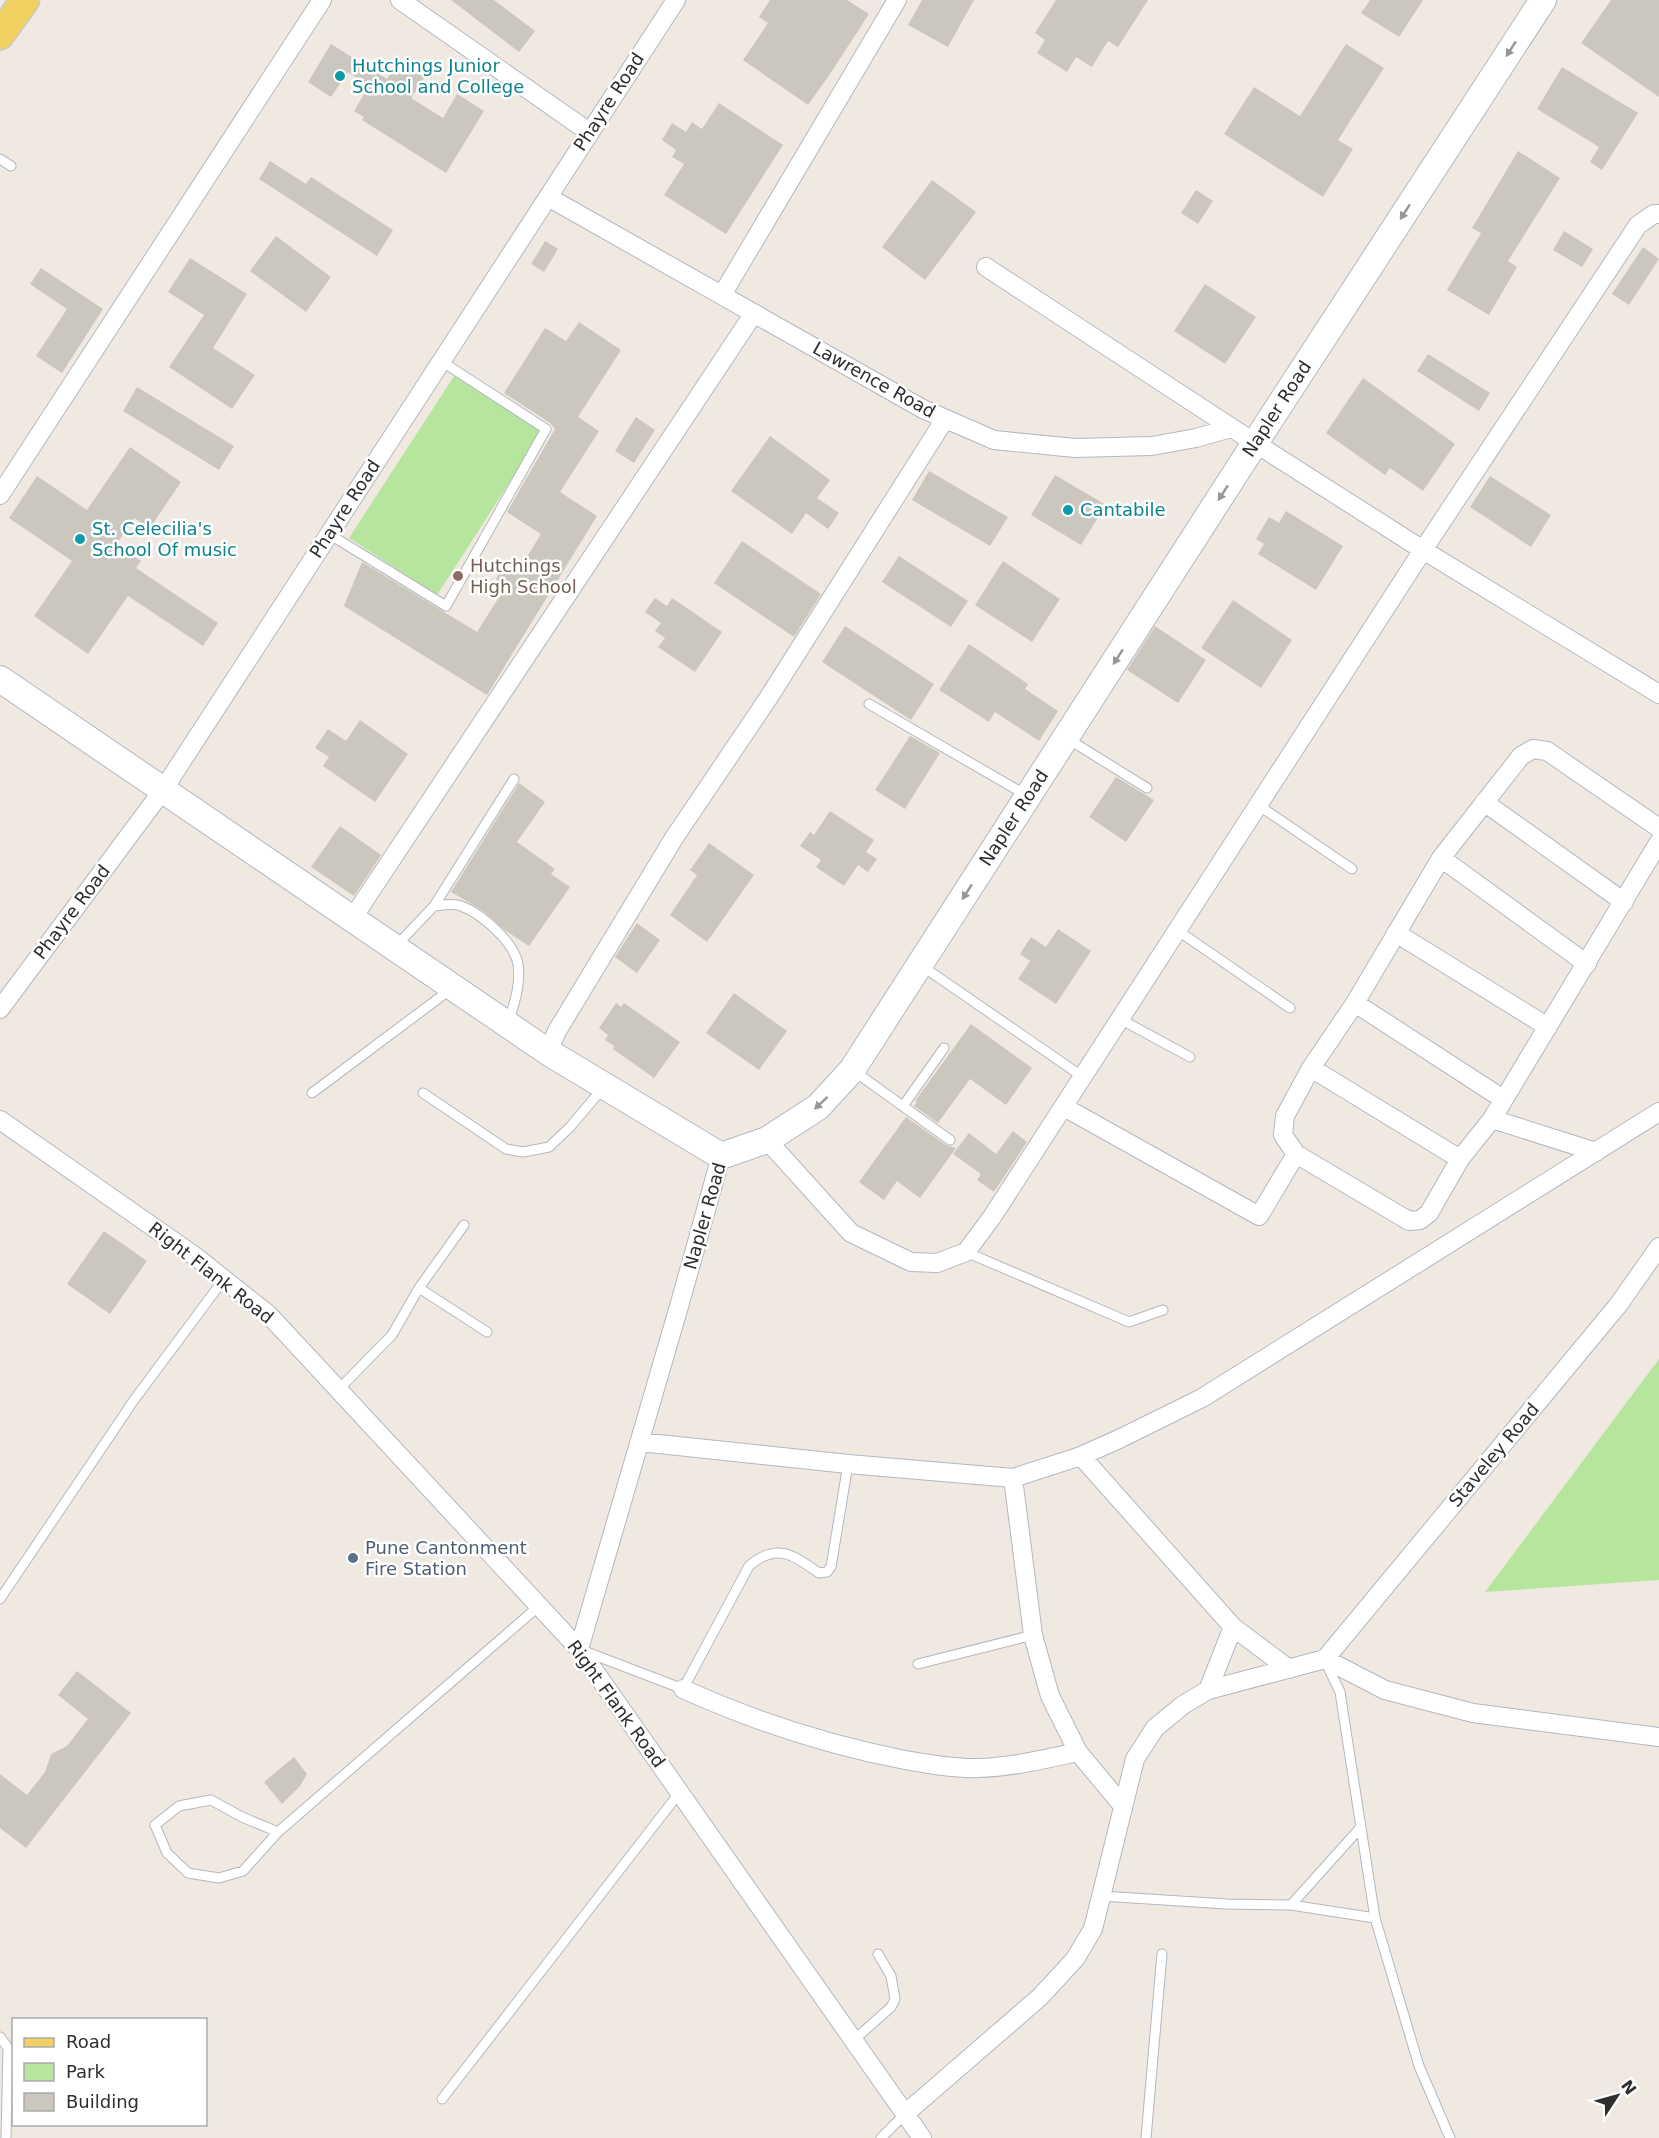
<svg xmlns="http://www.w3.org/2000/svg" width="1659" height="2138" font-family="'DejaVu Sans',sans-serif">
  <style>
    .green { fill: #b6e59e }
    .building { fill: #cbc7bf }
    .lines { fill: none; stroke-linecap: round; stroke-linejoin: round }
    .lane-casing { stroke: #b4b7c1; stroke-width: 11 }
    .street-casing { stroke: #b4b7c1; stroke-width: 20 }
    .secondary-casing { stroke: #b4b7c1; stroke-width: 28 }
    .primary-casing { stroke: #c9c9c9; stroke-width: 31 }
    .lane { stroke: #fff; stroke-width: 9 }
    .street { stroke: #fff; stroke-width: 18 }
    .secondary { stroke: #fff; stroke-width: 26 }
    .primary { stroke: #f2d163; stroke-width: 28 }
    .oneway { fill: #969696 }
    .culture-dot { fill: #0f9aa8; stroke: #fff; stroke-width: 2 }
    .education-dot { fill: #8d6e63; stroke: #fff; stroke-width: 2 }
    .service-dot { fill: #5c6f8a; stroke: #fff; stroke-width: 2 }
    .labels { text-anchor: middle; stroke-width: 5; stroke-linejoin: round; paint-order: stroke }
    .culture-label { font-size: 18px; fill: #0d838f; stroke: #fff; text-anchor: start }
    .street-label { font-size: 18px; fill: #2e2e2e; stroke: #fff }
    .education-label { font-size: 18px; fill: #785e54; stroke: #fff; text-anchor: start }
    .service-label { font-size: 18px; fill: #4e5e75; stroke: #fff; text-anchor: start }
  </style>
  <rect width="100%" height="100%" fill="#efe9e1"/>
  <!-- green -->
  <path class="green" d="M 458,370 L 546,426 L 437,595 L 349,538 Z
    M 1659,1359 L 1659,1580 L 1485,1592 Z"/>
  <!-- building -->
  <path class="building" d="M 451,0 L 494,0 L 535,31 L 519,52 Z
    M 770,0 L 847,0 L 869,14 L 828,77 L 808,105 L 743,60 L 768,23 L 759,17 Z
    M 922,0 L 974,0 L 948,47 L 908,25 Z
    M 1056,0 L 1148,0 L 1118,47 L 1108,41 L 1092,67 L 1076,57 L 1067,72 L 1037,53 L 1045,40 L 1035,33 Z
    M 1370,0 L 1423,0 L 1399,37 L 1361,13 Z
    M 1611,0 L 1659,0 L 1659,97 L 1581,43 Z
    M 331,44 L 387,79 L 399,59 L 426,75 L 411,98 L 443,118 L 457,94 L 484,111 L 446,173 L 362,120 L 364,117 L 354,111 L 369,86 L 348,72 L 331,97 L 308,82 Z
    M 1346,44 L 1384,68 L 1338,140 L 1353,149 L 1323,197 L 1224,134 L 1254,87 L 1300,116 Z
    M 1562,67 L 1638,113 L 1602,170 L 1590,162 L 1599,147 L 1537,109 Z
    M 719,103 L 783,145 L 726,234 L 664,195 L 684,164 L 672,157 L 676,150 L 662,140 L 672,123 L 686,132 L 692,122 L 702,129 Z
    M 1518,151 L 1560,178 L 1508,261 L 1517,267 L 1489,315 L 1447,290 L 1481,233 L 1472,228 Z
    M 270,161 L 306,184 L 311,177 L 393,230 L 377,256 L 259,179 Z
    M 932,180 L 976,212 L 925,280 L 882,247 Z
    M 1196,190 L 1213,201 L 1198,224 L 1181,213 Z
    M 1564,231 L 1593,249 L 1582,267 L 1553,250 Z
    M 276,236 L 331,277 L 306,312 L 250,271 Z
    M 545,241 L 558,249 L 544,272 L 531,264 Z
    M 1643,247 L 1659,259 L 1629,305 L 1612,294 Z
    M 190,258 L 247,294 L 213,348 L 255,375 L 232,409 L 169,367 L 204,315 L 168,292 Z
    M 41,268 L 103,309 L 62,373 L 36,356 L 67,309 L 30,284 Z
    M 1205,284 L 1256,317 L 1225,364 L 1174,331 Z
    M 579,322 L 621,350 L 578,417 L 599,431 L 560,492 L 597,516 L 487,695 L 344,606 L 362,562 L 477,632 L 506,586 L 496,579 L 503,567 L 516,575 L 541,534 L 507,512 L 555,429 L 550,423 L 504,393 L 545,328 L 566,341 Z
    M 1428,354 L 1490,393 L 1479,411 L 1417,371 Z
    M 1363,378 L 1455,444 L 1423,491 L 1390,468 L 1385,475 L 1326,433 Z
    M 137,387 L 234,446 L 219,470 L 123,411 Z
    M 636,417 L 655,430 L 634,463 L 615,451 Z
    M 770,436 L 830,480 L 817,498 L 839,513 L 828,529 L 806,513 L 792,534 L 731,491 Z
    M 130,447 L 181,482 L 150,528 L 134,518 L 116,545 L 141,561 L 136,568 L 218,623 L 203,646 L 128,596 L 88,654 L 34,616 L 72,561 L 9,518 L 37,476 L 87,510 Z
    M 929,471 L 1008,517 L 990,546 L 912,500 Z
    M 1055,475 L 1106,505 L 1081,545 L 1031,515 Z
    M 1490,476 L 1551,515 L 1531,547 L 1470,507 Z
    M 1286,511 L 1343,546 L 1316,590 L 1258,554 L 1264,544 L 1256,539 L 1269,517 L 1279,523 Z
    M 742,541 L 821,594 L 794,637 L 714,583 Z
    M 899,556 L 968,601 L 951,627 L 882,582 Z
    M 1003,561 L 1060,599 L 1032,642 L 975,605 Z
    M 655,598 L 667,606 L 672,598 L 722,632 L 695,672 L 658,647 L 665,638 L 655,631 L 661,623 L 645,612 Z
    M 1233,600 L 1292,640 L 1261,688 L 1201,648 Z
    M 845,626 L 934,684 L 911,720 L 822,662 Z
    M 1155,626 L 1206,660 L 1178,703 L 1127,670 Z
    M 969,644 L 1028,684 L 1025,689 L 1058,711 L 1039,741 L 995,712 L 989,722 L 939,690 Z
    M 360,720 L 408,754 L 375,802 L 323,766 L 329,757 L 315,748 L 328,729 L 346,741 Z
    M 910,736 L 940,753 L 905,809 L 875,790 Z
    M 1116,777 L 1154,800 L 1126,842 L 1089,817 Z
    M 519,783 L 545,802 L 517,842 L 555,869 L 551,874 L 570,887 L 529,946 L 506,931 L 482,910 L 451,892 Z
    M 830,811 L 874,840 L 866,852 L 877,859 L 868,872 L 858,865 L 844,886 L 816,867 L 821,860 L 800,846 L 810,832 L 814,835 Z
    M 340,826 L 381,855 L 354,896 L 311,867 Z
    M 709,843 L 754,875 L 707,942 L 670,915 L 697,875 L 690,870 Z
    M 637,923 L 660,940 L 637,973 L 615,957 Z
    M 1058,929 L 1091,951 L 1056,1004 L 1018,979 L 1030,961 L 1020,954 L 1031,937 L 1046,947 Z
    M 734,993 L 787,1031 L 759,1070 L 706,1033 Z
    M 616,1003 L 621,1007 L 624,1003 L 680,1042 L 654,1078 L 613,1049 L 614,1046 L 605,1040 L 608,1035 L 599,1028 Z
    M 971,1024 L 1032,1068 L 1006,1105 L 970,1079 L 938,1123 L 914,1106 L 917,1102 L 915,1101 Z
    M 906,1117 L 946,1145 L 956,1148 L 920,1198 L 897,1181 L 884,1200 L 859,1182 Z
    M 1013,1131 L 1027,1142 L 994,1192 L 977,1180 L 981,1174 L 953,1154 L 969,1133 L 996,1154 Z
    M 104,1231 L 147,1261 L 110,1314 L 67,1284 Z
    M 77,1671 L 131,1713 L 26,1848 L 0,1828 L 0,1774 L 27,1795 L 45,1772 L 51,1754 L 67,1746 L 88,1719 L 58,1695 Z
    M 294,1757 L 307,1774 L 300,1786 L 282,1804 L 264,1782 Z"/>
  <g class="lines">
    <!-- lane casing -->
    <g class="lane-casing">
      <path id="lane" d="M 0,159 L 11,166
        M 329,534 L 446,606 L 546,429 L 441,361
        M 869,704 L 1026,795
        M 1068,739 L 1147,788
        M 1258,805 L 1352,869
        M 434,906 C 442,905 454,903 461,906 C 481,913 514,942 518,964 C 521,984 515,1004 508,1022
        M 1177,930 L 1290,1008
        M 396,946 L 434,906 L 514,779
        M 922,966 L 1083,1077
        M 1120,1019 L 1190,1057
        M 854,1071 L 950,1140
        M 312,1093 L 451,989
        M 423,1093 L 506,1149 L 523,1152 L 549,1147 L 570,1127 L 603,1088
        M 903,1106 L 944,1048
        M 966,1252 L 1129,1322 L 1163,1310
        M 419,1288 L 487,1332
        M 338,1390 L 392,1335 L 419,1288 L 464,1225
        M 0,1599 L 134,1400 L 224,1279
        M 584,1651 L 683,1689 L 749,1566 C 777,1542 793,1555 819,1573 L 827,1572 L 831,1567 L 848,1464
        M 1325,1661 L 1340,1692 L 1375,1918 L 1419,2066 L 1450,2138
        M 918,1664 L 1033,1635
        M 278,1832 L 242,1817 L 211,1800 L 179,1806 L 155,1825 L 167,1853 L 188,1873 L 219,1878 L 243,1871 L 278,1832 L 539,1606
        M 1101,1896 L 1227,1904 L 1291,1905 L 1375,1918
        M 1291,1905 L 1361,1827
        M 0,2037 L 8,2048 L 6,2138
        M 854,2040 L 891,2007 L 895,1999 L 891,1976 L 878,1954
        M 442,2099 L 680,1792
        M 881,2138 L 906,2113
        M 1146,2138 L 1162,1954"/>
    </g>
    <!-- street casing -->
    <g class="street-casing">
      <path id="street" d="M 400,0 L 589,132
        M 548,197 L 923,409 L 994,440 L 1075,448 L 1152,446 L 1196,438 L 1231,428
        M 986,267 L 1255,443 L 1423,550 L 1659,694
        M 722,295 L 897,0
        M 0,495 L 322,0
        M 1484,802 L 1624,902
        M 1659,828 L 1547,751 L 1533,749 L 1521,756 L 1441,858 L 1355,1003 L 1311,1068 L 1285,1116 L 1283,1135 L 1296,1154 L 1409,1221 L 1420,1220 L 1429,1213 L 1460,1159 L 1492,1119 L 1659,842
        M 1441,858 L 1587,964
        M 352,919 L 754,313
        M 1396,933 L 1548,1027
        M 1355,1003 L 1503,1099
        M 0,1009 L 163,790 L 676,0
        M 548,1052 L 557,1031 L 674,838 L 769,697 L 945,419
        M 1311,1068 L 1460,1159
        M 1064,1107 L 1259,1216 L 1296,1154
        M 1492,1119 L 1596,1152
        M 0,1120 L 196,1257 L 269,1315 L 579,1649 L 922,2138
        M 767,1140 L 851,1233 L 911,1262 L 937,1263 L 966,1252 L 992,1217 L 1423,550 L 1638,225 L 1654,214 L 1659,214
        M 640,1442 L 848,1464 L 1013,1478 L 1081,1456 L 1119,1439 L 1202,1398 L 1659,1112
        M 1081,1456 L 1233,1627 L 1289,1669
        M 1013,1478 L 1033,1635 L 1050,1696 L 1078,1752 L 1123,1806
        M 579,1649 L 680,1303 L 721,1156
        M 1325,1659 L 1619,1304 L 1659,1247
        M 683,1689 C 756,1722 827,1745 905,1760 C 928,1764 955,1769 978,1768 C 1012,1767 1045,1759 1078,1752
        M 1208,1690 L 1233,1627
        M 906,2113 L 1040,1997 L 1075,1959 L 1093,1929 L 1135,1759 L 1155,1728 L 1183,1705 L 1208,1690 L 1325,1659 L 1385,1690 L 1473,1713 L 1659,1737"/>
    </g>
    <!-- secondary casing -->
    <g class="secondary-casing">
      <path id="secondary" d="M 0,679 L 548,1052 L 721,1156 L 767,1140 L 818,1107 L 852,1070 L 1255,443 L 1543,0"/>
    </g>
    <!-- primary casing -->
    <g class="primary-casing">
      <path id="primary" d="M 0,35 L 25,0"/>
    </g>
    <!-- lane -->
    <use href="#lane" class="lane"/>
    <!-- street -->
    <use href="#street" class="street"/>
    <!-- secondary -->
    <use href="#secondary" class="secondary"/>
    <!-- primary -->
    <use href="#primary" class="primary"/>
  </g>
  <!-- one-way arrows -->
  <defs><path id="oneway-solid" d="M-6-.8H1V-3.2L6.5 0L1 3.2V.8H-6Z" transform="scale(1.5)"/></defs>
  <g class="oneway">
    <use href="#oneway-solid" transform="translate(1511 49) rotate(123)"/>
    <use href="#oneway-solid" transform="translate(1405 212) rotate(123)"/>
    <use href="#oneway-solid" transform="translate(1223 493) rotate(123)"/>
    <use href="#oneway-solid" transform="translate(1118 657) rotate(123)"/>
    <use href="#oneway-solid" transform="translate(967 892) rotate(123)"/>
    <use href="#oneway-solid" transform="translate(821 1103) rotate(137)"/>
  </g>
  <!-- markers -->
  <g class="culture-dot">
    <circle cx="340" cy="76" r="6"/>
    <circle cx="1068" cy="510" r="6"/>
    <circle cx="80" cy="539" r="6"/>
  </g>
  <circle class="education-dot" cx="458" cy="576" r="6"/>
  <circle class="service-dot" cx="353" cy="1558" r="6"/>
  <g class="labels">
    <!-- culture labels -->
    <g class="culture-label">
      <text x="352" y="72">Hutchings Junior<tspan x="352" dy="21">School and College</tspan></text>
      <text x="1080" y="516">Cantabile</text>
      <text x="92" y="535">St. Celecilia's<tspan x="92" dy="21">School Of music</tspan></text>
    </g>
    <!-- street labels -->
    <g class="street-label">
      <text transform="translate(609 102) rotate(-57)" y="6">Phayre Road</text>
      <text transform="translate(874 380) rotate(29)" y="6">Lawrence Road</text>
      <text transform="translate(1277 409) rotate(-57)" y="6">Napler Road</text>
      <text transform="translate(345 509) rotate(-57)" y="6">Phayre Road</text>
      <text transform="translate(1014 818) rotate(-57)" y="6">Napler Road</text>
      <text transform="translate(72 912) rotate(-53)" y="6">Phayre Road</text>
      <text transform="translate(705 1216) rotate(-74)" y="6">Napler Road</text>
      <text transform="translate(211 1273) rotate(38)" y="6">Right Flank Road</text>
      <text transform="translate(1494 1455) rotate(-50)" y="6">Staveley Road</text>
      <text transform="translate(616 1704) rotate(54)" y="6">Right Flank Road</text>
    </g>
    <!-- education labels -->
    <g class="education-label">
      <text x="470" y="572">Hutchings<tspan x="470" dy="21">High School</tspan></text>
    </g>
    <!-- service labels -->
    <g class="service-label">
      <text x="365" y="1554">Pune Cantonment<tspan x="365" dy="21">Fire Station</tspan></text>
    </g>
  </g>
  <!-- legend -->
  <rect x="12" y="2018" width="195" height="108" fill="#ffffff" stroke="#ababab" stroke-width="1.5"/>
  <rect x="24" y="2038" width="30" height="9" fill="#f2d163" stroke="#ababab" stroke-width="1.5"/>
  <text x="66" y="2048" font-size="18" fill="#2e2e2e">Road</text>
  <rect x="24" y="2063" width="30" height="18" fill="#b6e59e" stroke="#ababab" stroke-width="1.5"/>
  <text x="66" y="2078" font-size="18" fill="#2e2e2e">Park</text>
  <rect x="24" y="2093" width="30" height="18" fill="#cbc7bf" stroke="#ababab" stroke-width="1.5"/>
  <text x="66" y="2108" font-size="18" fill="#2e2e2e">Building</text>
  <!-- north arrow -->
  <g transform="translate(1617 2096) rotate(54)" stroke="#ffffff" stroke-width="4.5" paint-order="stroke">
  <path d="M0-4.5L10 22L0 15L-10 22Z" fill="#2e2e2e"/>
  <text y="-9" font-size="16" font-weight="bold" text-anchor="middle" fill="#2e2e2e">N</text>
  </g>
</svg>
